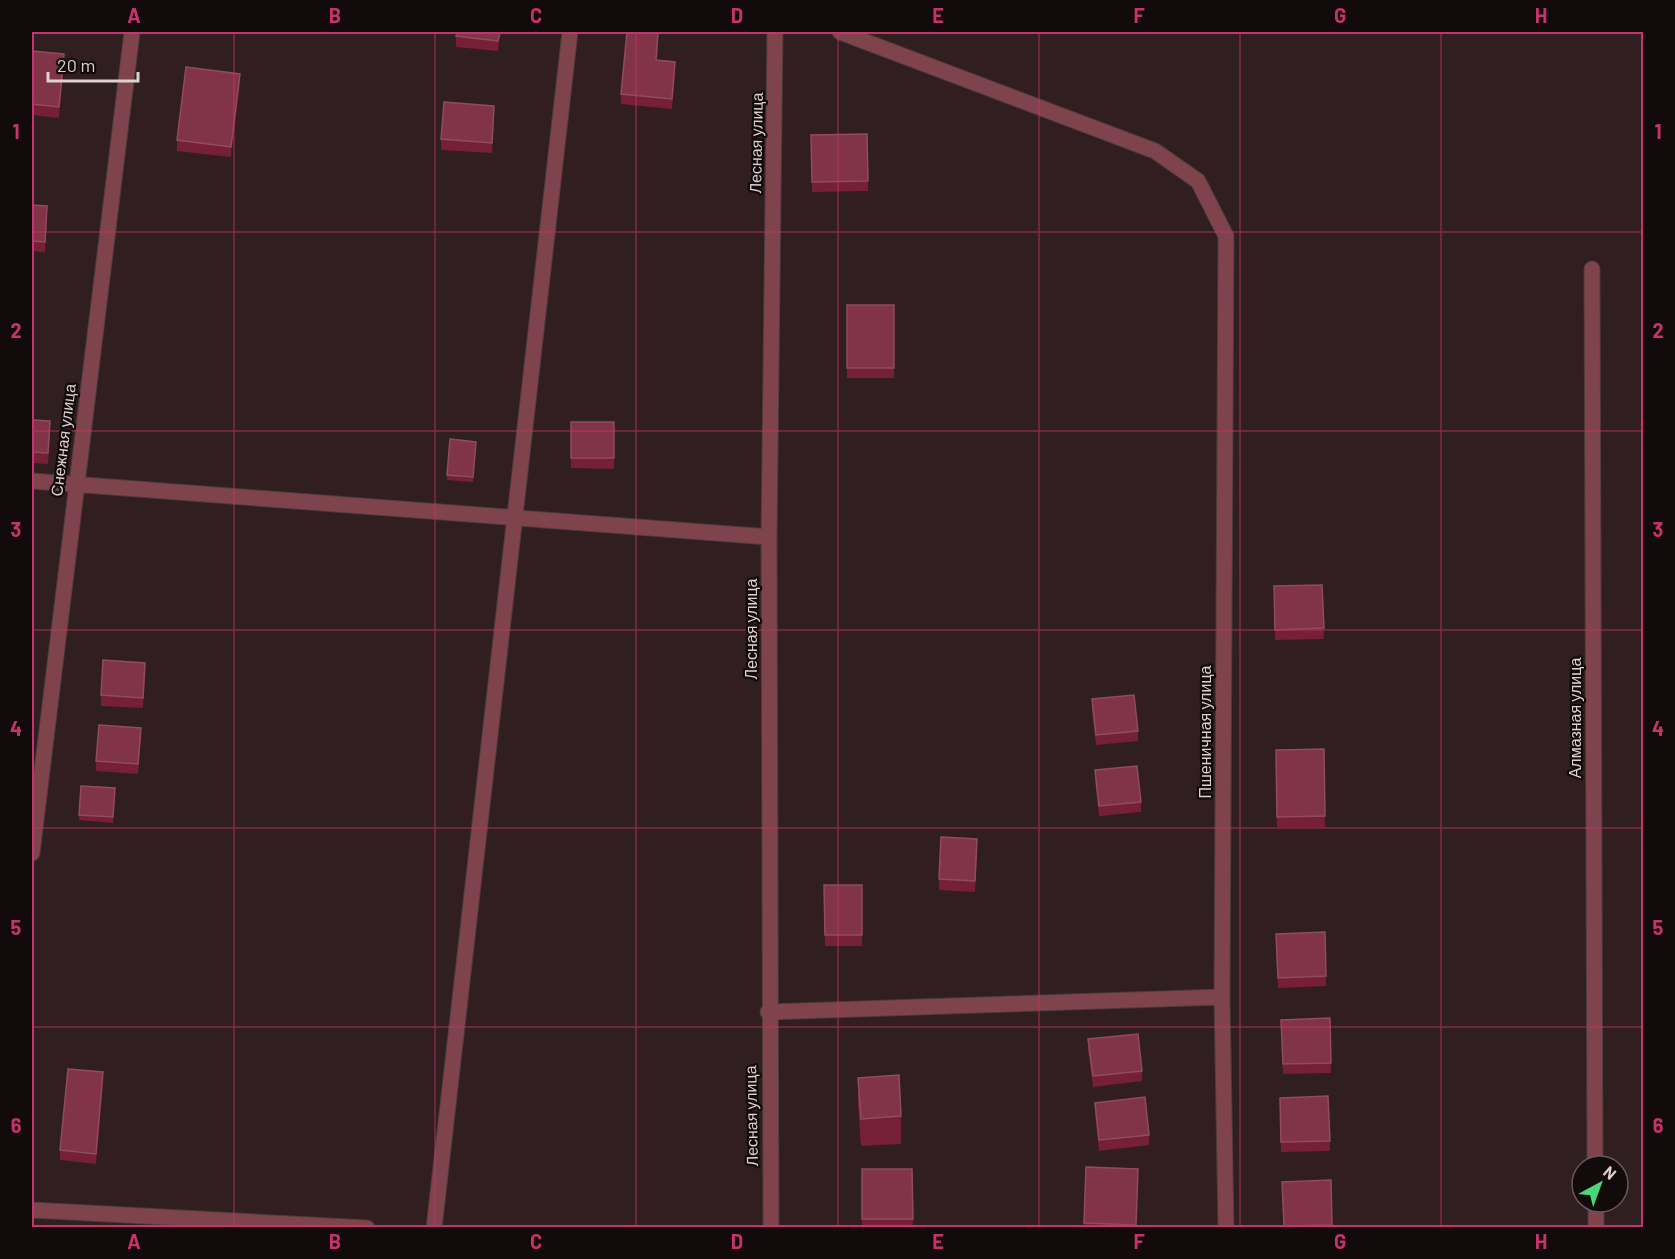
<svg xmlns="http://www.w3.org/2000/svg" width="1675" height="1259" font-family="Barlow,sans-serif">
  <style>
    .lines { fill: none; stroke-linecap: round; stroke-linejoin: round }
    .street-casing { stroke: #4c3b3c; stroke-width: 17 }
    .street { stroke: #7f434c; stroke-width: 15 }
    .wall { fill: #762037 }
    .shaded-wall { fill: #551727 }
    .building { fill: #813347; stroke: #904c5d; stroke-width: 1.5 }
    .grid { fill: none; stroke: #c6346d; stroke-width: 1.5; stroke-opacity: 0.55 }
    .labels { text-anchor: middle; stroke-width: 4.5; stroke-linejoin: round; paint-order: stroke }
    .street-label { font-size: 16px; fill: #ded1d2; stroke: #120a0b }
    .neatline { fill: none; stroke: #c6346d; stroke-width: 2 }
    .grid-label { font-size: 20px; text-anchor: middle; font-weight: bold; fill: #c6346d }
  </style>
  <rect width="100%" height="100%" fill="#301e20"/>
  <g class="lines">
    <!-- street casing -->
    <g class="street-casing">
      <path id="street" d="M 840,32 L 1155,151 L 1198,181 L 1226,236 L 1222,997 L 1226,1228
        M 1592,269 L 1595,1166
        M 32,481 L 769,537
        M 32,853 L 132,32
        M 768,1012 L 1222,997
        M 1596,1202 L 1596,1228
        M 32,1210 L 367,1228
        M 434,1228 L 570,32
        M 771,1228 L 769,537 L 775,32"/>
    </g>
    <!-- street -->
    <use href="#street" class="street"/>
  </g>
  <!-- wall -->
  <path class="wall" d="M 501,32 L 498,51 L 456,47 L 456,36 Z
    M 658,44 L 657,60 L 675,72 L 672,109 L 621,104 L 621,94 Z
    M 32,55 L 64,64 L 59,118 L 32,115 Z
    M 240,84 L 231,157 L 177,151 L 177,140 Z
    M 494,116 L 492,153 L 441,150 L 441,139 Z
    M 867,134 L 868,191 L 812,192 L 811,135 Z
    M 32,205 L 47,217 L 45,252 L 32,251 Z
    M 847,305 L 894,305 L 894,378 L 847,378 Z
    M 32,420 L 50,431 L 48,464 L 32,463 Z
    M 571,422 L 614,422 L 614,469 L 571,468 Z
    M 476,442 L 473,482 L 447,480 L 447,475 Z
    M 1322,585 L 1324,639 L 1275,640 L 1274,586 Z
    M 145,673 L 143,708 L 101,706 L 101,695 Z
    M 1092,699 L 1138,731 L 1138,741 L 1096,745 L 1092,710 Z
    M 141,738 L 138,774 L 96,771 L 96,761 Z
    M 1324,749 L 1325,827 L 1277,827 L 1276,750 Z
    M 1095,770 L 1141,802 L 1141,812 L 1099,816 L 1095,780 Z
    M 81,786 L 115,788 L 113,823 L 79,820 Z
    M 977,850 L 975,892 L 939,890 L 939,879 Z
    M 824,885 L 862,885 L 862,946 L 825,946 Z
    M 1325,932 L 1326,986 L 1278,988 L 1276,944 Z
    M 1330,1018 L 1331,1073 L 1283,1074 L 1281,1030 Z
    M 1088,1039 L 1142,1071 L 1142,1081 L 1093,1087 L 1088,1050 Z
    M 858,1078 L 901,1116 L 901,1144 L 861,1146 L 858,1105 Z
    M 103,1083 L 96,1164 L 60,1160 L 60,1150 Z
    M 1328,1096 L 1330,1151 L 1281,1152 L 1280,1098 Z
    M 1095,1103 L 1149,1135 L 1149,1145 L 1099,1151 L 1095,1113 Z
    M 862,1169 L 912,1169 L 913,1227 L 862,1227 Z
    M 1138,1169 L 1136,1227 L 1084,1227 L 1084,1223 Z
    M 1282,1182 L 1332,1225 L 1332,1227 L 1284,1227 Z"/>
  <!-- shaded-wall -->
  <path class="shaded-wall" d="M 500,32 L 501,32 L 498,51 L 498,41 Z
    M 64,54 L 64,64 L 59,118 L 59,107 Z
    M 675,62 L 675,72 L 672,109 L 672,99 Z
    M 240,74 L 240,84 L 231,157 L 231,147 Z
    M 103,1072 L 103,1083 L 96,1164 L 96,1154 Z"/>
  <!-- building -->
  <path class="building" d="M 457,32 L 500,32 L 498,41 L 456,36 Z
    M 627,32 L 658,33 L 656,60 L 675,62 L 672,99 L 621,94 Z
    M 32,51 L 64,54 L 59,107 L 32,104 Z
    M 186,67 L 240,74 L 231,147 L 177,140 Z
    M 444,102 L 494,106 L 492,143 L 441,139 Z
    M 867,134 L 868,181 L 812,182 L 811,135 Z
    M 32,205 L 47,206 L 45,242 L 32,241 Z
    M 847,305 L 894,305 L 894,368 L 847,368 Z
    M 32,420 L 50,421 L 48,453 L 32,452 Z
    M 571,422 L 614,422 L 614,458 L 571,458 Z
    M 450,439 L 476,442 L 473,477 L 447,475 Z
    M 1322,585 L 1324,628 L 1275,630 L 1274,586 Z
    M 103,660 L 145,663 L 143,698 L 101,695 Z
    M 1134,695 L 1138,731 L 1096,735 L 1092,699 Z
    M 99,725 L 141,728 L 138,764 L 96,761 Z
    M 1324,749 L 1325,816 L 1277,817 L 1276,750 Z
    M 1137,766 L 1141,802 L 1099,806 L 1095,770 Z
    M 81,786 L 115,788 L 113,817 L 79,815 Z
    M 941,837 L 977,839 L 975,881 L 939,879 Z
    M 824,885 L 862,885 L 862,935 L 825,935 Z
    M 1325,932 L 1326,976 L 1278,978 L 1276,934 Z
    M 1330,1018 L 1331,1063 L 1283,1064 L 1281,1020 Z
    M 1138,1034 L 1142,1071 L 1093,1076 L 1088,1039 Z
    M 68,1069 L 103,1072 L 96,1154 L 60,1150 Z
    M 899,1075 L 901,1116 L 861,1119 L 858,1078 Z
    M 1328,1096 L 1330,1141 L 1281,1142 L 1280,1098 Z
    M 1145,1097 L 1149,1135 L 1099,1140 L 1095,1103 Z
    M 1086,1167 L 1138,1169 L 1136,1225 L 1084,1223 Z
    M 862,1169 L 912,1169 L 913,1219 L 862,1219 Z
    M 1331,1180 L 1332,1225 L 1284,1226 L 1282,1182 Z"/>
  <!-- grid -->
  <path class="grid" d="M 234,32 L 234,1228M 435,32 L 435,1228M 636,32 L 636,1228M 838,32 L 838,1228M 1039,32 L 1039,1228M 1240,32 L 1240,1228M 1441,32 L 1441,1228M 32,232 L 1644,232M 32,431 L 1644,431M 32,630 L 1644,630M 32,828 L 1644,828M 32,1027 L 1644,1027"/>
  <g class="labels">
    <!-- street labels -->
    <g class="street-label">
      <text transform="translate(756 143) rotate(-89)" y="6">Лесная улица</text>
      <text transform="translate(63 440) rotate(-83)" y="6">Снежная улица</text>
      <text transform="translate(751 629) rotate(-90)" y="6">Лесная улица</text>
      <text transform="translate(1575 718) rotate(-90)" y="6">Алмазная улица</text>
      <text transform="translate(1205 732) rotate(-90)" y="6">Пшеничная улица</text>
      <text transform="translate(751 1116) rotate(-91)" y="6">Лесная улица</text>
    </g>
  </g>
  <!-- border -->
  <rect width="1675" height="1259" fill="none" stroke="#120a0b" stroke-width="66"/>
  <!-- north arrow -->
  <g transform="translate(1600 1184) rotate(41)"><circle r="28" fill="#120a0b" stroke="#645a5b" stroke-width="1.5"/>
  <path d="M0-4.5L10 22L0 15L-10 22Z" fill="#4ad777"/>
  <text y="-9" font-size="16" font-weight="bold" text-anchor="middle" fill="#ded1d2">N</text>
  </g>
  <!-- scale -->
  <path d="M48 72v9h90v-9" fill="none" stroke="#ded1d2" stroke-width="3"/>
  <text x="57" y="72" font-size="18" fill="#ded1d2" stroke="#120a0b" stroke-width="4.5" paint-order="stroke">20 m</text>
  <rect x="33" y="33" width="1609" height="1193" class="neatline"/>
  <g class="grid-label">
    <text x="134" y="23">A</text>
    <text x="335" y="23">B</text>
    <text x="536" y="23">C</text>
    <text x="737" y="23">D</text>
    <text x="938" y="23">E</text>
    <text x="1139" y="23">F</text>
    <text x="1340" y="23">G</text>
    <text x="1541" y="23">H</text>
    <text x="16" y="139">1</text>
    <text x="1658" y="139">1</text>
    <text x="16" y="338">2</text>
    <text x="1658" y="338">2</text>
    <text x="16" y="537">3</text>
    <text x="1658" y="537">3</text>
    <text x="16" y="736">4</text>
    <text x="1658" y="736">4</text>
    <text x="16" y="935">5</text>
    <text x="1658" y="935">5</text>
    <text x="16" y="1133">6</text>
    <text x="1658" y="1133">6</text>
    <text x="134" y="1249">A</text>
    <text x="335" y="1249">B</text>
    <text x="536" y="1249">C</text>
    <text x="737" y="1249">D</text>
    <text x="938" y="1249">E</text>
    <text x="1139" y="1249">F</text>
    <text x="1340" y="1249">G</text>
    <text x="1541" y="1249">H</text>
  </g>
</svg>
